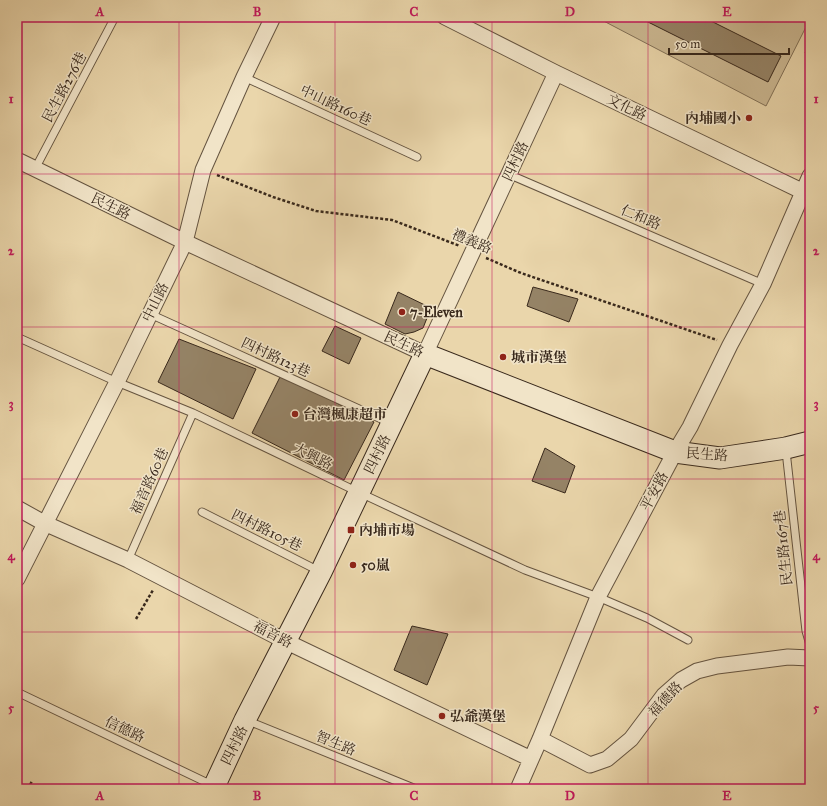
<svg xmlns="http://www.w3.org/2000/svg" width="827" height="806" font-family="'IM FELL Great Primer','Noto Serif TC',serif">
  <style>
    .green { fill: #ccb993; stroke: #827158 }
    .building { fill: #958366; stroke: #39291c }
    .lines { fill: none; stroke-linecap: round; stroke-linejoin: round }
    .service-casing { stroke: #655440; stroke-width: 9 }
    .minor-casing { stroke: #655440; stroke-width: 17 }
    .secondary-casing { stroke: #39291c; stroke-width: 23 }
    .path { stroke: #39291c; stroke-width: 2.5; stroke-dasharray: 3 2; stroke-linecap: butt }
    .service { stroke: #f1e4c8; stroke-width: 7 }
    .minor { stroke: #f1e4c8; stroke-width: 15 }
    .secondary { stroke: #f1e4c8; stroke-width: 21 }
    .grid { fill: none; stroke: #c2185b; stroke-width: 1; stroke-opacity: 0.55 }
    .poi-dot { fill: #8f2418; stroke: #f1e4c8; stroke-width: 1.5 }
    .labels { text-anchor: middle; stroke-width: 3; stroke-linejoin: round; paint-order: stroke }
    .street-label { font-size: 14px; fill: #39291c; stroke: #f1e4c8 }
    .poi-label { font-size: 14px; font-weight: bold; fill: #39291c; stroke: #f1e4c8; text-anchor: start }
    .neatline { fill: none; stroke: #c2185b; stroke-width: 1.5 }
    .grid-label { font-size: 13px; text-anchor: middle; font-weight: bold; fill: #c2185b }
  </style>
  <rect width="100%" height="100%" fill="#ead6ab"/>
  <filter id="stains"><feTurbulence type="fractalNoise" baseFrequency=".005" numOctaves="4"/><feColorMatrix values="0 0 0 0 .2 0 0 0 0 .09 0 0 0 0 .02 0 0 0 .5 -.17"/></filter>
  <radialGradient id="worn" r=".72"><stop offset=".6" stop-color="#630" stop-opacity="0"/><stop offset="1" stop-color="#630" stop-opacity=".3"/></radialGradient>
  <!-- green -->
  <path class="green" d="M 596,17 L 810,17 L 810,19 L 766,106 Z"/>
  <!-- building -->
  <path class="building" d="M 638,17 L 703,17 L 781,56 L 768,82 Z
    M 810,44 L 810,55 L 805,53 Z
    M 533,287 L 578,299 L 569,322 L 527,306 Z
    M 398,292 L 431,308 L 423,328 L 414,332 L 405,334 L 385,324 Z
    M 335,326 L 361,338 L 349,364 L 322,351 Z
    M 179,339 L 256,369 L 233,419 L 158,382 Z
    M 281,375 L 374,422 L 344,480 L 252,433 Z
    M 545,448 L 575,466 L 565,493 L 532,481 Z
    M 412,626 L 448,634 L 427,685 L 394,670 Z"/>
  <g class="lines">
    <!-- service casing -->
    <g class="service-casing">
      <path id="service" d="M 244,77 L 417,157
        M 35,169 L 115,17
        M 508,174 L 763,284
        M 150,314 L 390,423
        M 17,337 L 117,382 L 193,413 L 358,492 L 525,570 L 598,597 L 647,618 L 688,640
        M 786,451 L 806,631 L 810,645
        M 202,512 L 319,571
        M 128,560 L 193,413
        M 17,692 L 214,786
        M 246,720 L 416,789"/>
    </g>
    <!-- minor casing -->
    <g class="minor-casing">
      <path id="minor" d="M 445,17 L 556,73 L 810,195
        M 17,160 L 185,242 L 425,354 L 556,73
        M 17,508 L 44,523 L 128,560 L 285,641 L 531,759
        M 17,579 L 117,382 L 185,242 L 203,170 L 244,77 L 273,17
        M 540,739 L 590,765 L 607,759 L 631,739 L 664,695 L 681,680 L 697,671 L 717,666 L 757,661 L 788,657 L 810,658
        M 518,789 L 540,739 L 598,597 L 675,452 L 690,427 L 730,345 L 763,284 L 810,176"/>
    </g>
    <!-- secondary casing -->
    <g class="secondary-casing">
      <path id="secondary" d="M 213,789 L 245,720 L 321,572 L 425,354 L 675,452 L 720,458 L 786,448 L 810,442"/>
    </g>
    <!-- path -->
    <path class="path" d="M 217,175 L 273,197 L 316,211 L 392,220 L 460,246
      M 486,258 L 521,273 L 717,340
      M 136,619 L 153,590
      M 28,789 L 32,781"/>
    <!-- service -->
    <use href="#service" class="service"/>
    <!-- minor -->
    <use href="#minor" class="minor"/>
    <!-- secondary -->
    <use href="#secondary" class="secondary"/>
  </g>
  <!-- grid -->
  <path class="grid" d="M 179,17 L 179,789M 335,17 L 335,789M 492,17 L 492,789M 648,17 L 648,789M 17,174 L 810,174M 17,327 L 810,327M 17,479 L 810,479M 17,632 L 810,632"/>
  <!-- markers -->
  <g class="poi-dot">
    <circle cx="749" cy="118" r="4"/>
    <circle cx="402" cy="312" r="4"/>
    <circle cx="503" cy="357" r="4"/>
    <circle cx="295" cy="414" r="4"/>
    <rect x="347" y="526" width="8" height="8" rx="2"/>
    <circle cx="353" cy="565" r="4"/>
    <circle cx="442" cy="716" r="4"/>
  </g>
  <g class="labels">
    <!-- street labels -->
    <g class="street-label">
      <text transform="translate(64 87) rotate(-62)" y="5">民生路276巷</text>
      <text transform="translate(336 105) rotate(25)" y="5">中山路160巷</text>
      <text transform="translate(627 107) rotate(26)" y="5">文化路</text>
      <text transform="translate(515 161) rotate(-65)" y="5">四村路</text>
      <text transform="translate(111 206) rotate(26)" y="5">民生路</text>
      <text transform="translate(641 217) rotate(23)" y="5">仁和路</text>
      <text transform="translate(472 241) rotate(23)" y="5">禮義路</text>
      <text transform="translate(155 302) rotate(-64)" y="5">中山路</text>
      <text transform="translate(404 344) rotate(25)" y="5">民生路</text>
      <text transform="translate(276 357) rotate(25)" y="5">四村路123巷</text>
      <text transform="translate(377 454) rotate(-64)" y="5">四村路</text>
      <text transform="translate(707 454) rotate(4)" y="5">民生路</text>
      <text transform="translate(313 456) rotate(26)" y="5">大興路</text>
      <text transform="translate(149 481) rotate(-66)" y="5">福音路60巷</text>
      <text transform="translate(654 491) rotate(-62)" y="5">平安路</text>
      <text transform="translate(267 530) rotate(26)" y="5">四村路105巷</text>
      <text transform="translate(783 548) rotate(-96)" y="5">民生路167巷</text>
      <text transform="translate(273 634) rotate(27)" y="5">福音路</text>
      <text transform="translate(665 699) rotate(-47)" y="5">福德路</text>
      <text transform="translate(125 729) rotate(25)" y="5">信德路</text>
      <text transform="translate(336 743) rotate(22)" y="5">智生路</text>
      <text transform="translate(234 745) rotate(-64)" y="5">四村路</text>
    </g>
    <!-- poi labels -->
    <g class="poi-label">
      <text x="741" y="123" text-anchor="end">內埔國小</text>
      <text x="410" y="317">7-Eleven</text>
      <text x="511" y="362">城市漢堡</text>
      <text x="303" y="419">台灣楓康超市</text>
      <text x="359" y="535">內埔市場</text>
      <text x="361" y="570">50嵐</text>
      <text x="450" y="721">弘爺漢堡</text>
    </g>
  </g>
  <!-- margin -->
  <rect width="827" height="806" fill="none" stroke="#ead6ab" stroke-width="44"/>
  <!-- scale -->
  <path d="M669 48v6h120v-6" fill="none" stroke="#39291c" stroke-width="2"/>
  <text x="675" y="48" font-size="12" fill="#39291c" stroke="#f1e4c8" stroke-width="3" paint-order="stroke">50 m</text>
  <rect x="22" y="22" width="783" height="762" class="neatline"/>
  <g class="grid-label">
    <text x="100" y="16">A</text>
    <text x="257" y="16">B</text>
    <text x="414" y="16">C</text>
    <text x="570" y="16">D</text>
    <text x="727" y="16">E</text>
    <text x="11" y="103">1</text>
    <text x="816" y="103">1</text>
    <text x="11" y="255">2</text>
    <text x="816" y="255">2</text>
    <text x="11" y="408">3</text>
    <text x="816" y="408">3</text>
    <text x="11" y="560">4</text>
    <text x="816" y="560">4</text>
    <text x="11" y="712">5</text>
    <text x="816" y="712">5</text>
    <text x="100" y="800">A</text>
    <text x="257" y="800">B</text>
    <text x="414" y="800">C</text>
    <text x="570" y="800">D</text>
    <text x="727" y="800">E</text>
  </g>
  <rect width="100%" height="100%" filter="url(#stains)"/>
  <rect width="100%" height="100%" fill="url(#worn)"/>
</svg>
